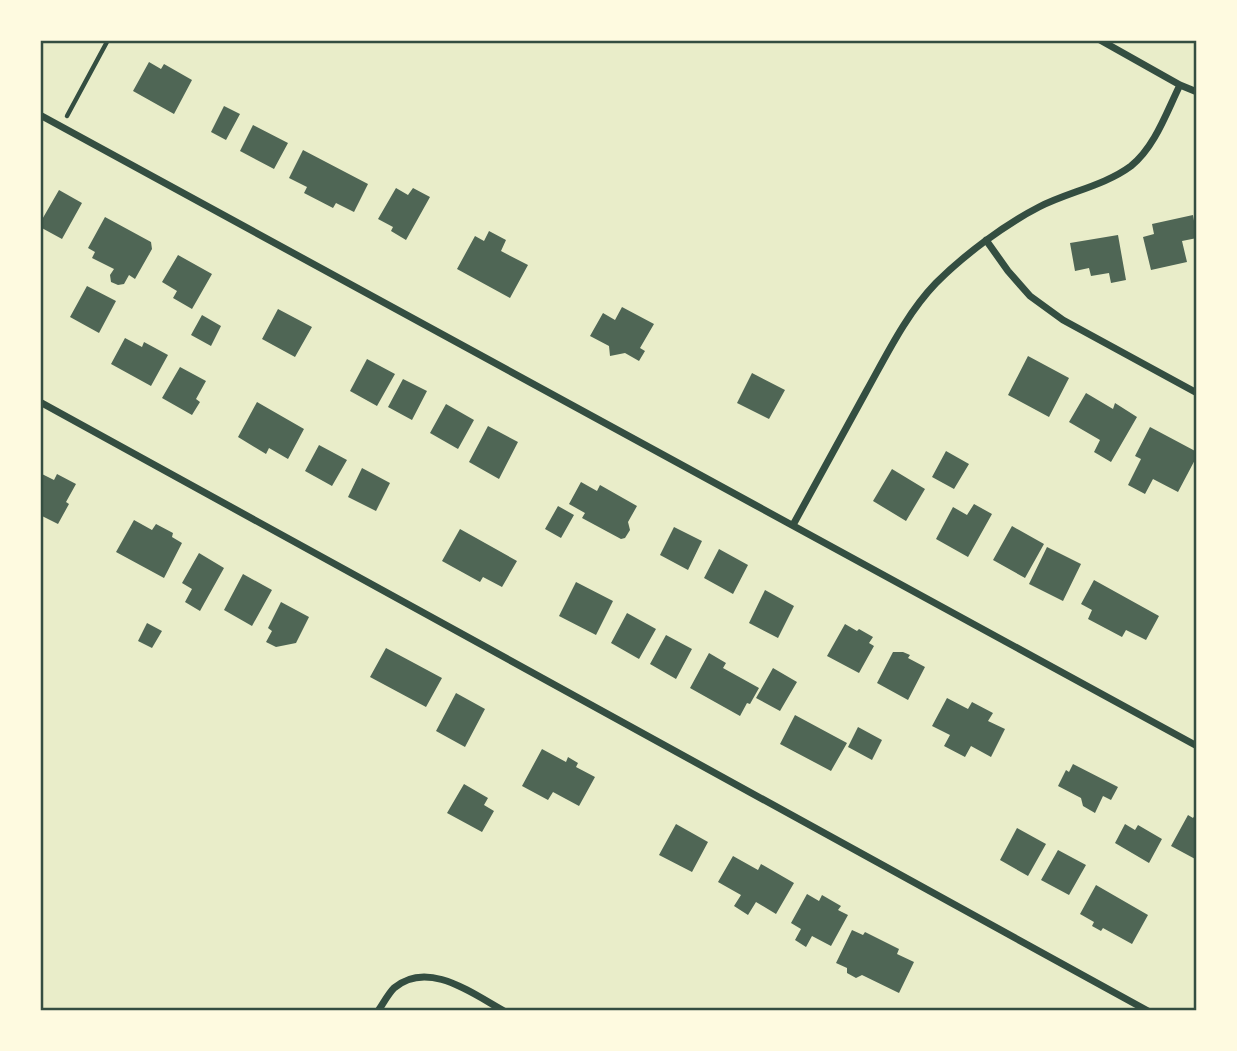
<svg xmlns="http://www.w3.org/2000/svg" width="1237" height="1051" font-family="'Source Sans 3',sans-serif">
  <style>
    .building { fill: #4f6655 }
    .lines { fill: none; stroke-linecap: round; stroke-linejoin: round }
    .path { stroke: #344e41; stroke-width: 4.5 }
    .minor { stroke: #344e41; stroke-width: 7 }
    .neatline { fill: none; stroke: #344e41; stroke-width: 2.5 }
  </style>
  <rect width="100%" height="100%" fill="#e9edc9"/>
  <!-- building -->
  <path class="building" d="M 149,62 L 161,69 L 164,64 L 192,80 L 174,114 L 133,91 Z
    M 224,106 L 240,114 L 226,140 L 211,132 Z
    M 253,125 L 288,143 L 274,169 L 240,151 Z
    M 303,150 L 368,184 L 354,212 L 336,203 L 333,208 L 304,193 L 307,187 L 289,178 Z
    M 396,188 L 408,195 L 413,188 L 430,197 L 406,240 L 391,231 L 393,227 L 378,219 Z
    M 59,190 L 82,203 L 62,239 L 40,227 L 40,223 Z
    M 1193,215 L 1197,238 L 1182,241 L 1187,262 L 1151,270 L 1143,237 L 1154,234 L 1152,224 Z
    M 105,217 L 151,242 L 152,249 L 135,279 L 129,275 L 124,284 L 118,285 L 111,282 L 110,275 L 114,269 L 92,258 L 95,252 L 88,248 Z
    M 489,231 L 506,240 L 501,251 L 528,265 L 510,298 L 457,269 L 475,236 L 484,241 Z
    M 1118,235 L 1126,280 L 1111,283 L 1109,273 L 1091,276 L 1089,268 L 1075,271 L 1070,243 Z
    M 178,255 L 212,274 L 192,309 L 173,298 L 177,291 L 162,282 Z
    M 87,286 L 116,301 L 99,333 L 70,317 Z
    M 622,307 L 654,324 L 640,348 L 645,351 L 639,361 L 625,353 L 610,356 L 609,346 L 590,336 L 603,313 L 615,320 Z
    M 278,309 L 312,327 L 295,357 L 262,339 Z
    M 202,315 L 221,326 L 211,346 L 191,335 Z
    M 125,338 L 142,347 L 144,342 L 168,355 L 151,386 L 111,364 Z
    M 1028,356 L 1069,378 L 1049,417 L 1008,395 Z
    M 367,359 L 395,374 L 377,406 L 350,391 Z
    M 180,367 L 206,381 L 196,399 L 200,402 L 192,415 L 162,398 Z
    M 752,373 L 785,390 L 769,419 L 737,403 Z
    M 403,379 L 427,391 L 412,420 L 388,407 Z
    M 1086,393 L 1113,409 L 1115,403 L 1137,417 L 1111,462 L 1094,452 L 1100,440 L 1069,422 Z
    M 257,402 L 304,429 L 288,459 L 269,448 L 266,454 L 238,437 Z
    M 446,404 L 474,420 L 458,449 L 430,433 Z
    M 488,426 L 518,442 L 499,479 L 469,462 Z
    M 1150,427 L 1197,452 L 1197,456 L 1178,492 L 1153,479 L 1145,494 L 1128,485 L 1141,459 L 1135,456 Z
    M 319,445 L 347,460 L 332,486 L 305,471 Z
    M 946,451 L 969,464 L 954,489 L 932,477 Z
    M 362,468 L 390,483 L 376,511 L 348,497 Z
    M 892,469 L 925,489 L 906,521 L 873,501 Z
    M 40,473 L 54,480 L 57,474 L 76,484 L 66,502 L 69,504 L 58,524 L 40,515 Z
    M 581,482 L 597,491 L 600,485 L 637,506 L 628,522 L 630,530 L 625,538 L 621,539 L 582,518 L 585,513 L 569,504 Z
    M 974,504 L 992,514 L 968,557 L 936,539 L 953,507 L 967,515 Z
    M 558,506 L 574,515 L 561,538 L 545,529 Z
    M 134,520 L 152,530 L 156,524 L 173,533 L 172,537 L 182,543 L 164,578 L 116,552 Z
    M 1012,526 L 1044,544 L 1025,578 L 993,560 Z
    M 674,527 L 702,541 L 688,570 L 660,555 Z
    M 460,529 L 517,561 L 502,587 L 483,577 L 480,582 L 442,561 Z
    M 1047,547 L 1081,564 L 1063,601 L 1029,584 Z
    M 719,549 L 748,565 L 733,594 L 704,578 Z
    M 199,553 L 224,568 L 200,611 L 185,602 L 192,589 L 182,583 Z
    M 243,574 L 272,590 L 252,626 L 224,610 Z
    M 1094,580 L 1159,616 L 1146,640 L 1126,630 L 1122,637 L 1088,619 L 1092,610 L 1081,604 Z
    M 576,582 L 613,601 L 596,635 L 559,616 Z
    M 765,590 L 794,606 L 778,638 L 749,623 Z
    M 281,602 L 309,617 L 296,643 L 276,647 L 266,642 L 272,631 L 268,628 Z
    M 627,613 L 656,629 L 639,659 L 611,643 Z
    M 147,623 L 162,631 L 152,648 L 138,641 Z
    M 845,624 L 857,631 L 859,629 L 873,637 L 869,643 L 874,646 L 859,673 L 827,656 Z
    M 666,635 L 692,649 L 676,679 L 650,664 Z
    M 386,648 L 442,678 L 426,707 L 370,677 Z
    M 893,652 L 903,652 L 910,655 L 908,658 L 925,667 L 908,700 L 877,683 Z
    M 709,653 L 726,663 L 723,668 L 759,688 L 750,704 L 747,703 L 740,716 L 690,688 Z
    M 773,668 L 797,682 L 780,711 L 756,698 Z
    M 456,693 L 485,709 L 465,747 L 436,731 Z
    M 947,698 L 968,709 L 972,702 L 993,713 L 988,721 L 1005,729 L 991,757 L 971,746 L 965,757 L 944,746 L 950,735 L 932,726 Z
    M 795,715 L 847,743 L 831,771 L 780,744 Z
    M 858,727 L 882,740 L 872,760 L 848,747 Z
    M 542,749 L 566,762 L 568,757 L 578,763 L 576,767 L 595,777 L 579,806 L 553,792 L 548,800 L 522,786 Z
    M 1073,764 L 1118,787 L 1111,800 L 1103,796 L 1095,813 L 1083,806 L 1081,798 L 1058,786 L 1066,770 L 1069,772 Z
    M 464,784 L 488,798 L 484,805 L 494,811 L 482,832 L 447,813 Z
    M 1197,812 L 1197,860 L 1171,846 L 1188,815 L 1193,818 Z
    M 676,824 L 708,842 L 692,872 L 659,855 Z
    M 1125,824 L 1135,830 L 1138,825 L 1162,839 L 1149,863 L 1115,843 Z
    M 1017,828 L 1046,844 L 1028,876 L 1000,860 Z
    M 1058,850 L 1086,865 L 1069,895 L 1041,880 Z
    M 733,856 L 758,870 L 761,864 L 794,883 L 776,914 L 756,902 L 748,915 L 734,906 L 741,895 L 718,882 Z
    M 1096,885 L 1148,915 L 1132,944 L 1103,928 L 1101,931 L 1092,926 L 1094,922 L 1080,914 Z
    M 807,894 L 819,901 L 822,895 L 841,906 L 838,910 L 848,915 L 831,946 L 812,936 L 806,947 L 795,940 L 801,929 L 791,923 Z
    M 852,930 L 863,935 L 865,932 L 899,949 L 897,954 L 914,962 L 899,993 L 862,975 L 856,978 L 847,973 L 847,968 L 836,963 Z"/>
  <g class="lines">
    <!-- path -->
    <path class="path" d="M 67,116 L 108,40"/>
    <!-- minor -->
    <path class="minor" d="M 1100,40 L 1180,85 L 1197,92
      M 40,115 L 1197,746
      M 986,240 L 1008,271 L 1030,296 L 1063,320 L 1197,393
      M 40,402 L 1148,1011
      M 793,525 C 818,480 842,435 867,390 C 887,354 907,313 936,283 C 964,255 1004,225 1039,207 C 1068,192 1104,186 1131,166 C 1155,147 1167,111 1180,85
      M 378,1011 C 383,1004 388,994 394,988 C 428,959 473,994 504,1011"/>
  </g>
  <!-- border -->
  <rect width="1237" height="1051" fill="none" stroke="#fefae0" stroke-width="84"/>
  <rect x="42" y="42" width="1153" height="967" class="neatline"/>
</svg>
